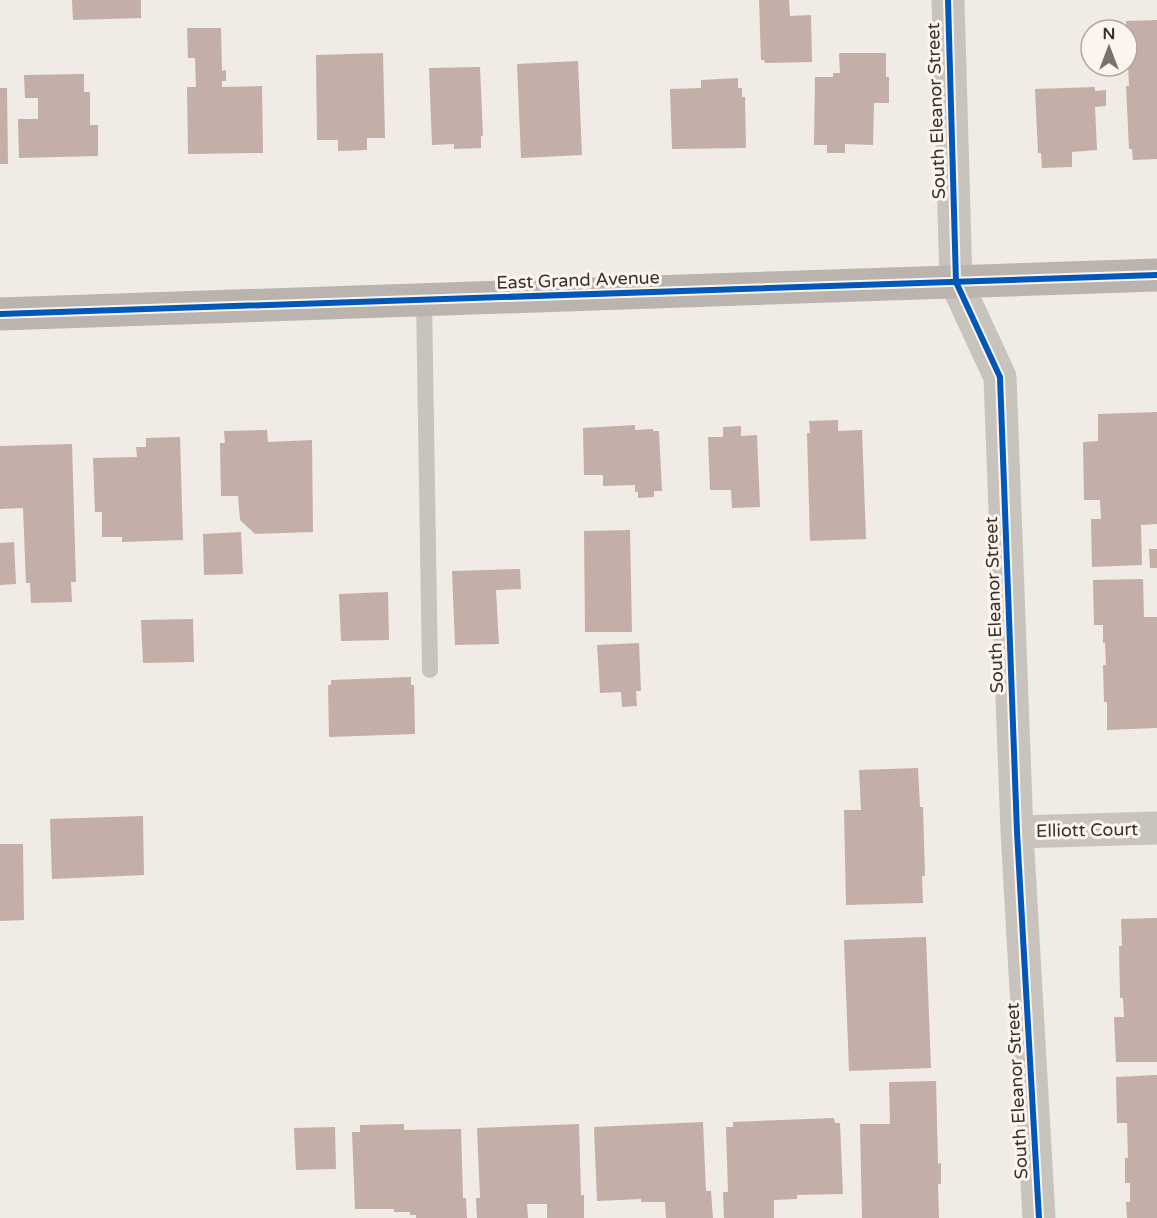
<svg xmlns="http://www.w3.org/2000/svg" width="1157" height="1218" font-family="'Varela Round',sans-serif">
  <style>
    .building { fill: #c3afa7 }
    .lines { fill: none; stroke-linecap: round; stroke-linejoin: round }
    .lane { stroke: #c9c3be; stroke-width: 16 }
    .street { stroke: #c9c3be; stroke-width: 33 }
    .secondary { stroke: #bab3ae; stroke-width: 33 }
    .cycleway-casing { stroke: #fbf5ee; stroke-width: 10 }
    .cycleway { stroke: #0057b8; stroke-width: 6 }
    .labels { text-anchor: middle; stroke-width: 6; stroke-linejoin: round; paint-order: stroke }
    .street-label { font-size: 18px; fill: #3b302b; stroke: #fbf5ee }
  </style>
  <rect width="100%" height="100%" fill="#f0ebe5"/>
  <!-- building -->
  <path class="building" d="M 72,0 L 141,0 L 141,18 L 73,20 Z
    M 759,0 L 789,0 L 790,16 L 811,15 L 812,62 L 765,63 L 764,60 L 761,60 Z
    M 1157,20 L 1157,159 L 1133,160 L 1132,149 L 1129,149 L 1126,86 L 1129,86 L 1126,21 Z
    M 187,28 L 221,28 L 222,71 L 226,70 L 226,81 L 222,81 L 222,87 L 262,86 L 263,153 L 188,154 L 187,87 L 196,87 L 195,58 L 188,58 Z
    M 383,53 L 385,138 L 367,138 L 367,150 L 338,151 L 338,140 L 317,140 L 316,55 Z
    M 839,53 L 886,53 L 886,77 L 889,77 L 889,103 L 874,103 L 873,145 L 845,144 L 845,153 L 827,153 L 827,145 L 814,145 L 815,77 L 833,77 L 833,73 L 840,73 Z
    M 578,61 L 582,155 L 521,158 L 517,64 Z
    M 480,67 L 483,136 L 481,136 L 481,148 L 454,149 L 454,144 L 432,145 L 429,68 Z
    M 84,74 L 84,92 L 90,92 L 90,125 L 98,125 L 98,156 L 19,158 L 18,119 L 38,119 L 38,98 L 25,98 L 24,75 Z
    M 738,78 L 738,88 L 742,88 L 742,97 L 745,97 L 746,148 L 672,149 L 670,89 L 701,88 L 701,80 Z
    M 1095,87 L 1095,91 L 1106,90 L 1106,106 L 1095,107 L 1097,150 L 1072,152 L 1072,167 L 1042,168 L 1041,153 L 1038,153 L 1035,89 Z
    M 0,88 L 7,88 L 8,164 L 0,164 Z
    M 1157,412 L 1157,524 L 1141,525 L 1142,565 L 1092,567 L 1091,519 L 1101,519 L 1100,500 L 1084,500 L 1083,442 L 1098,441 L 1098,414 Z
    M 838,420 L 838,431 L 862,430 L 866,539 L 810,541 L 807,433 L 810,433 L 809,421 Z
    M 635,425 L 635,430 L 653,429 L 653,431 L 659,431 L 662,491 L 654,491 L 654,497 L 638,498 L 638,492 L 635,492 L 635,485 L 603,486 L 603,475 L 584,475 L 583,428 Z
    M 741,426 L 741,436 L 757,435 L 760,507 L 732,508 L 731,490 L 710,490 L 708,437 L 723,437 L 723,427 Z
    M 267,430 L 268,442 L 312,440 L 313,532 L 255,534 L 240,520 L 238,496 L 221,496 L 220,443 L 225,443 L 224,431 Z
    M 180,437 L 183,540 L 122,542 L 122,537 L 102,537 L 102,512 L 95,512 L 93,458 L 137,457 L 136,447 L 146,447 L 146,438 Z
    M 72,444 L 76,582 L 71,582 L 72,602 L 31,603 L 30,583 L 26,583 L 23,508 L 0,509 L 0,446 Z
    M 630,530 L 632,632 L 585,632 L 584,531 Z
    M 241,532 L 243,574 L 204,575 L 203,534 Z
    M 14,542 L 16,584 L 0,585 L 0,543 Z
    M 1149,549 L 1157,549 L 1157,568 L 1150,568 Z
    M 520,569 L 521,589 L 496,590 L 499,644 L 455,645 L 452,571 Z
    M 1143,579 L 1144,617 L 1157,617 L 1157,728 L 1107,730 L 1107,702 L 1104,702 L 1103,665 L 1106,665 L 1105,643 L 1103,643 L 1103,625 L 1094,625 L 1093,580 Z
    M 388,592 L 389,640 L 341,641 L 339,594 Z
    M 193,619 L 194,662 L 143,663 L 141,620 Z
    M 639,643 L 641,691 L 636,691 L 637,706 L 622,707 L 621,692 L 600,693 L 597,645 Z
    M 411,677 L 411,685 L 414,685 L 415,734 L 329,737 L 328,685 L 331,685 L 331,680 Z
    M 918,768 L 920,807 L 923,807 L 925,876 L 922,876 L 923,903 L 846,905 L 844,810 L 861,810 L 859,770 Z
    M 143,816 L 144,875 L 52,879 L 50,819 Z
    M 0,844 L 23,844 L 24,920 L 0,921 Z
    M 1157,918 L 1157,1062 L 1116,1062 L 1114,1017 L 1124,1017 L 1123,998 L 1120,998 L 1119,946 L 1122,946 L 1121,919 Z
    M 926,937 L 931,1068 L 849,1071 L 844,940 Z
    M 1157,1075 L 1157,1218 L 1127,1218 L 1126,1202 L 1130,1202 L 1130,1183 L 1125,1183 L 1125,1158 L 1128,1158 L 1127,1123 L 1117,1123 L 1116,1077 Z
    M 936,1081 L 938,1164 L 941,1163 L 941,1184 L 938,1184 L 939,1218 L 862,1218 L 860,1124 L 890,1124 L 889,1082 Z
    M 834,1118 L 835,1123 L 840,1123 L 843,1194 L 797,1195 L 797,1199 L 774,1200 L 774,1218 L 724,1218 L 723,1192 L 728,1192 L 726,1127 L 733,1127 L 733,1122 Z
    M 703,1122 L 706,1191 L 711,1191 L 713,1218 L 666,1218 L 665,1202 L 641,1202 L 641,1199 L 597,1201 L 594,1127 Z
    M 404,1124 L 404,1130 L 461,1129 L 463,1198 L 466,1198 L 467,1218 L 416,1218 L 416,1215 L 410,1215 L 410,1212 L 394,1212 L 394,1209 L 355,1209 L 352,1132 L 360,1132 L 360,1125 Z
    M 579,1124 L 581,1195 L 584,1195 L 584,1218 L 547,1218 L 547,1204 L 527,1204 L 528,1218 L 477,1218 L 476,1198 L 480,1198 L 477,1128 Z
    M 335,1127 L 336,1169 L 296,1170 L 294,1128 Z"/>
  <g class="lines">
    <!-- lane -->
    <path class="lane" d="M 424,300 L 430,670"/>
    <!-- street -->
    <path class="street" d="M 948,0 L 956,282 L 1000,377 L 1017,832 L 1039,1218
      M 1017,832 L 1157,828"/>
    <!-- secondary -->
    <path class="secondary" d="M 0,314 L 1157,275"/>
    <!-- cycleway casing -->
    <g class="cycleway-casing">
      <path id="cycleway" d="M 948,0 L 956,282 L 1000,377 L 1017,832 L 1039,1218
        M 0,314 L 1157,275"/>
    </g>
    <!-- cycleway -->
    <use href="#cycleway" class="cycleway"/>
  </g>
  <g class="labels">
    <!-- street labels -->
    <g class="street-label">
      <text transform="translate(936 111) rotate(-92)" y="6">South Eleanor Street</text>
      <text transform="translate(578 280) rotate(-2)" y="6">East Grand Avenue</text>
      <text transform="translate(994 605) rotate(-92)" y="6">South Eleanor Street</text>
      <text transform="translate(1087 830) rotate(-1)" y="6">Elliott Court</text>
      <text transform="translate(1017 1091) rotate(-93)" y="6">South Eleanor Street</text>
    </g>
  </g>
  <!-- north arrow -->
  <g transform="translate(1109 48)"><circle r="28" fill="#fbf5ee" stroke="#aea6a0" stroke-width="1.5"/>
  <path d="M0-4.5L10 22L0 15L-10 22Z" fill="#7a716c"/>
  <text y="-9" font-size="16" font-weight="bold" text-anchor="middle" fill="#3b302b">N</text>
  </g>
</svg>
